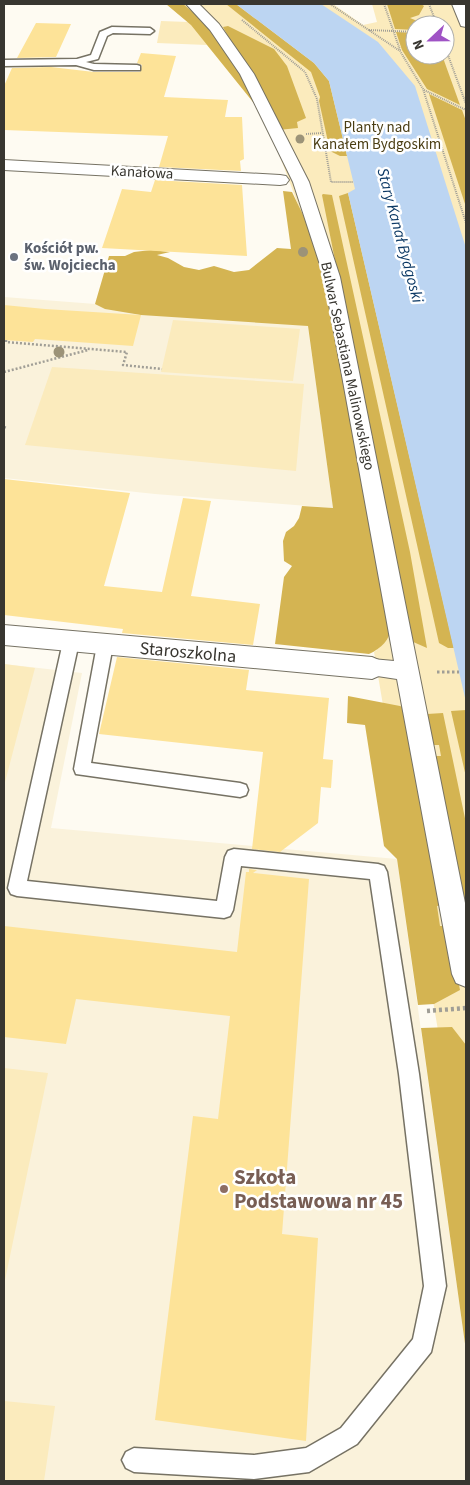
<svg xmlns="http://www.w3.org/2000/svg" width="470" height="1485" font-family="'Source Sans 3',sans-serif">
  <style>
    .built { fill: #faf2db }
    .green { fill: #fbebbd; fill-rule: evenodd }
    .forest { fill: #d4b452 }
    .water { fill: #bcd5f2 }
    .building { fill: #fde398 }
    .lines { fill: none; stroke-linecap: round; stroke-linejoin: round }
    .service-casing { stroke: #767264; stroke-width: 3 }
    .pedestrian-casing { stroke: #767264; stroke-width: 2 }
    .minor-casing { stroke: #767264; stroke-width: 2 }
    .path-far3 { stroke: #a09e96; stroke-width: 2; stroke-dasharray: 1 1; stroke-linecap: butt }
    .path-far2 { stroke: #a09e96; stroke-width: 2.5; stroke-dasharray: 2 2; stroke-linecap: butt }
    .path-far1 { stroke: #a09e96; stroke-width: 3; stroke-dasharray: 2.5 2.5; stroke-linecap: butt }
    .path { stroke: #a09e96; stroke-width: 4.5; stroke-dasharray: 3 3; stroke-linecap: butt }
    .service { fill: #fff; fill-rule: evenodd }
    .pedestrian { fill: #fff; fill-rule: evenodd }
    .minor { fill: #fff; fill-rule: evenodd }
    .tree { fill: #9c9378 }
    .worship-dot { fill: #6b7280; stroke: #fff; stroke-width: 2 }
    .education-dot { fill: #8d6e63; stroke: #fff; stroke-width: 2 }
    .labels { text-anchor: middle; stroke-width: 5; stroke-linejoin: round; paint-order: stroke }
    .far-park-label { font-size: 15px; fill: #4b3e14; stroke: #fff }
    .far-street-label { font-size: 15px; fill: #383630; stroke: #fff }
    .far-worship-label { font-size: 15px; font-weight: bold; fill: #5b616d; stroke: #fff; text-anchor: start }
    .far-water-label { font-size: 16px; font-style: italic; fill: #0b3864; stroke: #fff }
    .street-label { font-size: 18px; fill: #383630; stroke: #fff }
    .near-education-label { font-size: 21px; font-weight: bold; fill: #785e54; stroke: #fff; text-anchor: start }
  </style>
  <rect width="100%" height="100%" fill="#fefbf2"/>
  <!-- built -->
  <path class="built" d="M 4,297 L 307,320 L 333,508 L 155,494 L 4,478 Z
    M 4,664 L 82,673 L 51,828 L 397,859 L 466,1351 L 466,1481 L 4,1481 Z"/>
  <!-- green -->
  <path class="green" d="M 166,4 L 333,4 L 363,25 L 377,22 L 372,4 L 466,4 L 466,1196 L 374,652 L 377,650 L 316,252 L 265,117 L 207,45 L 157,43 L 161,21 L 188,22 ZM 415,25 L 445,25 L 445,55 L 415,55 Z
    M 173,320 L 300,329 L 293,381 L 161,372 Z
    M 52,367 L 304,384 L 296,471 L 25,445 Z
    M 4,664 L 35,668 L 4,786 Z
    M 4,1068 L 48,1073 L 4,1285 Z
    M 4,1401 L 55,1406 L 44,1481 L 4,1481 Z"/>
  <!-- forest -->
  <path class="forest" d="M 166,4 L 183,4 L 210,26 L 228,51 L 257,107 L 191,25 Z
    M 226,4 L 236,4 L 314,63 L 329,81 L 347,156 L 340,156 L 330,151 L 319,101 L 320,97 L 311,72 Z
    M 387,4 L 421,4 L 424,6 L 419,15 L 410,18 L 427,25 L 415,25 L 415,30 L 395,29 Z
    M 228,26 L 274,49 L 287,66 L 306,118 L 297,122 L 298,128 L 278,130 L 223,27 Z
    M 396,32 L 415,33 L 415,55 L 442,55 L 460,105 L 427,89 L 402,50 Z
    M 429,94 L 462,110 L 466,121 L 466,207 Z
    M 283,191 L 292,192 L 320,250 L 392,627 C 389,640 382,648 369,654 L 275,644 L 284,577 L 292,566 L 284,561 L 283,541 L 286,532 L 294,526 L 299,518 L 302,506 L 333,508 L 308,326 L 141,315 L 105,309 L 95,304 L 109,256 L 125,256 L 134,252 L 151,250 L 170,252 L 157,255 L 168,258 L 184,267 L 199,270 L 214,266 L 234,272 L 249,270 L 277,248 L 291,249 Z
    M 348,193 L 454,648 L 448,648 L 439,643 L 339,196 Z
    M 323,194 L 332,195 L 410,552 L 427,648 L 411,641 L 322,195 Z
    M 348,696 L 400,706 L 406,709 L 443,905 L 437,906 L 440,926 L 447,926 L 460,990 L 434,1004 L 418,1005 L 397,859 L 384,846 L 365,725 L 347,723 Z
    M 466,710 L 466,777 L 451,711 Z
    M 443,713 L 466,823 L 466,909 L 435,756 L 441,756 L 439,745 L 433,745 L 427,714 Z
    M 452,1027 L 466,1045 L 466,1351 L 421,1028 Z"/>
  <!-- water -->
  <path class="water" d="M 236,4 L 321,4 L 378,42 L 415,86 L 466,248 L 466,702 L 348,193 L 355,189 L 329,81 L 314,63 Z"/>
  <!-- building -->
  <path class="building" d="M 36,23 L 71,24 L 56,57 L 17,58 Z
    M 141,53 L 176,56 L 164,97 L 228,100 L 225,117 L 242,117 L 244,159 L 240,161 L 241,171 L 159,167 L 168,136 L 4,130 L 4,86 L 12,68 L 51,67 L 94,72 L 140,72 L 142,65 L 137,63 Z
    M 155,180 L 242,185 L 247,256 L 102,248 L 122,189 L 151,192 Z
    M 4,305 L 45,309 L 141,315 L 133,346 L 35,339 L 33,342 L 4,340 Z
    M 4,479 L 130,493 L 104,586 L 162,592 L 183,498 L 211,501 L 191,596 L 260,604 L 253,645 L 122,633 L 123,629 L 4,615 Z
    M 117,657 L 249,670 L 246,690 L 329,698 L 323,759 L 333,760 L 331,788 L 321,787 L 318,823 L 280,852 L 252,849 L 263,752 L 99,734 Z
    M 249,869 L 257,870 L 253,873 L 309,879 L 282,1234 L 318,1238 L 306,1441 L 155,1420 L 193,1116 L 218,1119 L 230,1016 L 76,999 L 66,1044 L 4,1037 L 4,926 L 237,952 L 246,872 L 249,872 Z"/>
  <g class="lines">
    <!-- service casing -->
    <g class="service-casing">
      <path id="service" d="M 112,27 L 150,28 L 154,31 L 150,34 L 113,33 L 107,36 L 98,59 L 86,62 L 94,64 L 137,65 L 140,66 L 140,70 L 94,70 L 76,65 L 4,66 L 4,60 L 77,59 L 91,55 L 100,32 Z
        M 71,636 L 76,638 L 79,642 L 27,881 L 217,901 L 225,857 L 228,851 L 234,849 L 378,864 L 384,866 L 387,872 L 419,1074 L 446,1286 L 431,1352 L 357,1444 L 309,1472 L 254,1479 L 134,1472 L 126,1468 L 122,1460 L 126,1452 L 134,1448 L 254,1455 L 306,1448 L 341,1428 L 413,1339 L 424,1286 L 399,1074 L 370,879 L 241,866 L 233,910 L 230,916 L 224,918 L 17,896 L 11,894 L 8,888 L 63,642 L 66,638 Z
        M 105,639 L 110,641 L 113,645 L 91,763 L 240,783 L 246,785 L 248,790 L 246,795 L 240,797 L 76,774 L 74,769 L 97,645 L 100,641 Z"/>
    </g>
    <!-- pedestrian casing -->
    <g class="pedestrian-casing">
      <path id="pedestrian" d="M 186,4 L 199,4 L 219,24 L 254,74 L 309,182 L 340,277 L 466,908 L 466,987 L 456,983 L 452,974 L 397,679 L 364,674 L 361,668 L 364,662 L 372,659 L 394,661 L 324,277 L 293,182 L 240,74 L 210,30 Z"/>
    </g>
    <!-- minor casing -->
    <g class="minor-casing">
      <path id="minor" d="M 452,4 L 466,4 L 466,27 L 461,26 Z
        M 4,160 L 280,175 L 286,176 L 289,180 L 286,184 L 280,185 L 4,170 Z
        M 4,625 L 372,657 L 381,661 L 385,668 L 381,675 L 372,679 L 4,645 Z"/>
    </g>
    <!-- path-far3 -->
    <path class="path-far3" d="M 330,4 L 400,51 L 423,89 L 466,223
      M 384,4 L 400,50
      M 429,4 L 437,25
      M 242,20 L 305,72 L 317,99 L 331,182 L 353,182
      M 369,30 L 415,32
      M 445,47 L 466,104
      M 424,90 L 466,110
      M 306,134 L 322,133"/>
    <!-- path-far2 -->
    <path class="path-far2" d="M 6,340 L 6,342 L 127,352 L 123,365 L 162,369
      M 4,372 L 88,350
      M 4,427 L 7,428"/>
    <!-- path-far1 -->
    <path class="path-far1" d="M 437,672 L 459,672"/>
    <!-- path -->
    <path class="path" d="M 427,1011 L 466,1008"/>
    <!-- service -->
    <use href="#service" class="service"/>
    <!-- pedestrian -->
    <use href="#pedestrian" class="pedestrian"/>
    <!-- minor -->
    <use href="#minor" class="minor"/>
  </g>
  <!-- trees -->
  <g class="tree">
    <circle cx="300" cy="139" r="4.5"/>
    <circle cx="303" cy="252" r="5"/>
    <circle cx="59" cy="352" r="5.5"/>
  </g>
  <!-- markers -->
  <circle class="worship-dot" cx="14" cy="257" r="5"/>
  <circle class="education-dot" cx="224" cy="1189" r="5"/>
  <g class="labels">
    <!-- far-park labels -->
    <g class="far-park-label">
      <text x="377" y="132">Planty nad<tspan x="377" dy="17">Kanałem Bydgoskim</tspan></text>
    </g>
    <!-- far-street labels -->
    <g class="far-street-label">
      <text transform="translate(142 172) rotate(3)" y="5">Kanałowa</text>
      <text transform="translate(348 366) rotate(78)" y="5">Bulwar Sebastiana Malinowskiego</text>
    </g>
    <!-- far-worship labels -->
    <g class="far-worship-label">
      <text x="24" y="253">Kościół pw.<tspan x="24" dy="17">św. Wojciecha</tspan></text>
    </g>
    <!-- far-water labels -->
    <g class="far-water-label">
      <text transform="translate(401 235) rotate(75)" y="6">Stary Kanał Bydgoski</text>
    </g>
    <!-- street labels -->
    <g class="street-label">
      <text transform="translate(188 652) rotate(5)" y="6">Staroszkolna</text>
    </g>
    <!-- near-education labels -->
    <g class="near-education-label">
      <text x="234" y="1184">Szkoła<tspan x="234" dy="24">Podstawowa nr 45</tspan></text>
    </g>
  </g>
  <!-- border -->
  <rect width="470" height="1485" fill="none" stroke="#383630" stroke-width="10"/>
  <!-- north arrow -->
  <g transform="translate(430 40) rotate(248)"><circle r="24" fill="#ffffff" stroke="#afafac"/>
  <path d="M0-4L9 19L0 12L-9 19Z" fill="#9f53c5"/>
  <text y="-8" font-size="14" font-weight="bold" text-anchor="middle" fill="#383630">N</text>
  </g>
</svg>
